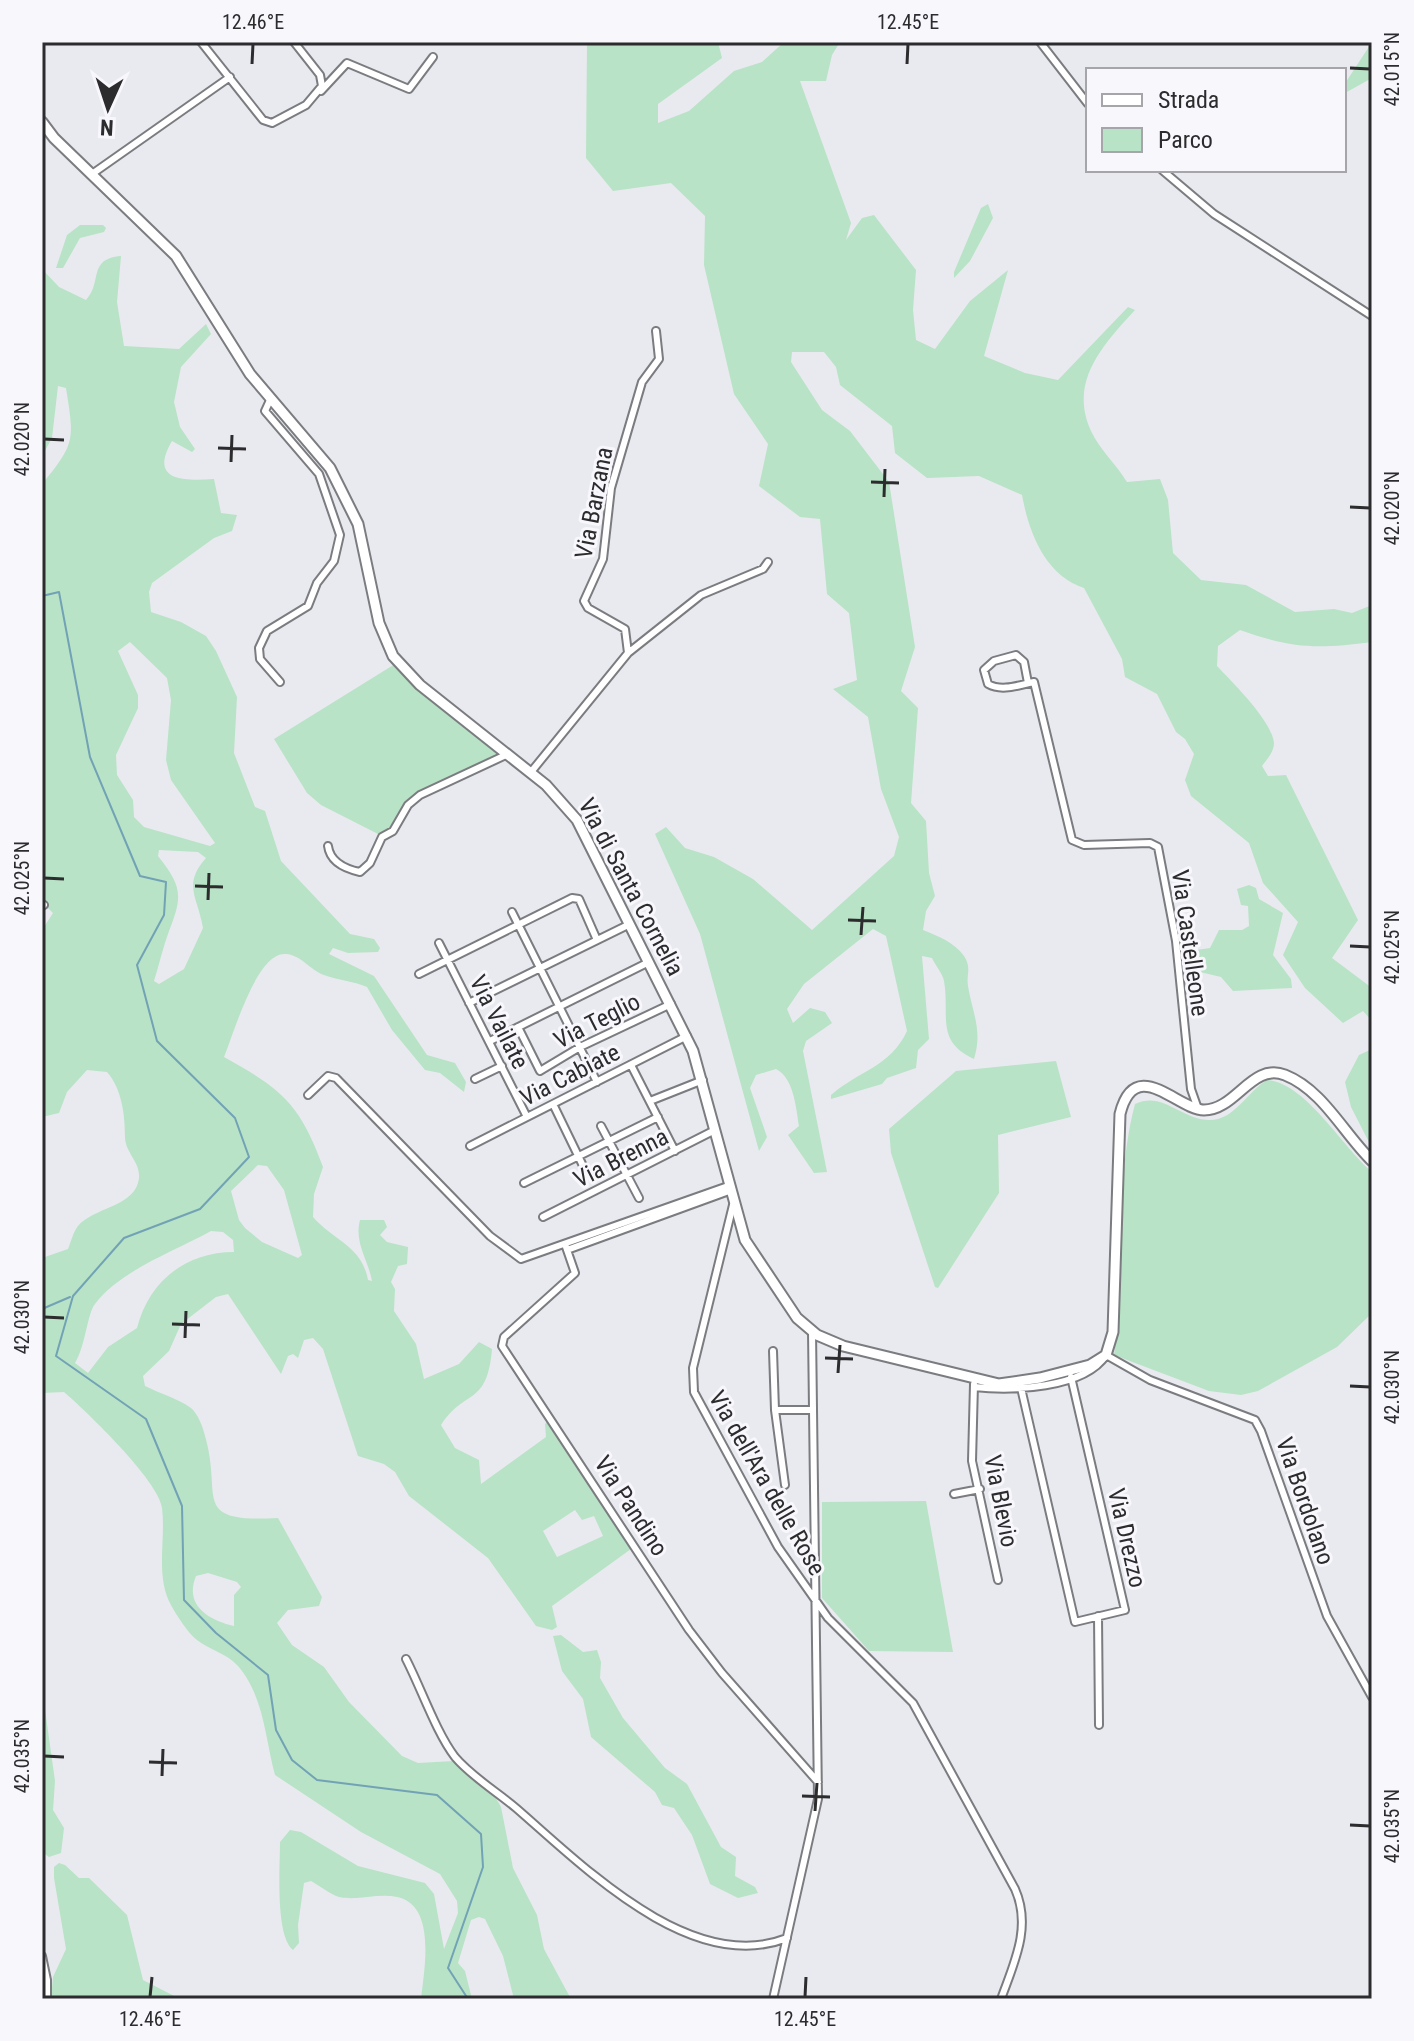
<svg xmlns="http://www.w3.org/2000/svg" width="1414" height="2041" font-family="'Roboto Condensed',sans-serif">
  <style>
    .green { fill: #b8e3c6; fill-rule: evenodd }
    .lines { fill: none; stroke-linecap: round; stroke-linejoin: round }
    .stream { stroke: #72a2b5; stroke-width: 2 }
    .street-casing { stroke: #7b7c80; stroke-width: 10 }
    .secondary-casing { stroke: #7b7c80; stroke-width: 13 }
    .street { stroke: #fff; stroke-width: 6 }
    .secondary { stroke: #fff; stroke-width: 9 }
    .ticks { fill: none; stroke: #2c2c2e; stroke-width: 3 }
    .labels { text-anchor: middle; stroke-width: 6; stroke-linejoin: round; paint-order: stroke }
    .street-label { font-size: 24px; fill: #2c2c2e; stroke: #f7f7fc }
    .neatline { fill: none; stroke: #2c2c2e; stroke-width: 3 }
    .ticks-label { font-size: 20px; text-anchor: middle; fill: #2c2c2e }
  </style>
  <rect width="100%" height="100%" fill="#e9eaef"/>
  <!-- green -->
  <path class="green" d="M 587,42 L 718,42 L 722,58 L 658,104 L 658,123 L 689,111 L 734,71 L 762,62 L 784,42 L 840,42 L 832,55 L 826,81 L 800,81 L 851,223 L 846,240 L 862,218 L 874,215 L 916,270 L 913,310 L 916,340 L 935,349 L 970,301 L 1008,270 L 984,356 L 1025,373 L 1058,380 L 1128,307 L 1135,310 C 1104,344 1068,381 1091,431 C 1100,450 1116,464 1127,482 L 1160,479 L 1168,500 L 1173,553 L 1201,580 L 1246,585 L 1295,612 L 1334,609 L 1352,613 L 1372,605 L 1372,642 C 1317,649 1293,649 1240,630 L 1218,646 L 1217,666 C 1233,683 1272,721 1274,743 C 1274,752 1267,759 1262,766 L 1268,776 L 1286,775 L 1358,920 L 1332,958 L 1372,988 L 1372,1021 L 1363,1011 L 1343,1023 L 1305,988 L 1283,955 L 1298,922 L 1263,883 L 1249,843 L 1191,796 L 1185,780 L 1194,754 L 1185,739 L 1176,732 L 1157,694 L 1125,677 L 1122,659 L 1084,588 C 1045,575 1029,533 1022,495 L 979,476 L 927,478 L 895,453 L 892,426 L 840,385 L 836,367 L 824,352 L 792,352 L 791,362 L 822,410 L 850,431 L 889,482 L 915,647 L 901,691 L 918,708 L 911,803 L 926,821 L 929,873 L 935,896 L 926,911 L 923,930 C 938,936 954,942 964,956 C 972,968 966,975 968,986 C 972,1012 983,1030 974,1059 C 935,1041 950,1016 944,981 C 943,974 935,965 932,958 L 922,956 L 929,1039 L 918,1050 L 916,1068 L 887,1078 L 882,1084 L 831,1099 L 831,1095 C 860,1070 890,1067 907,1031 L 886,936 L 873,929 L 804,984 L 787,1009 L 793,1023 L 810,1008 L 825,1012 L 832,1023 L 806,1041 L 803,1051 L 827,1172 L 814,1173 L 788,1135 L 799,1126 C 796,1108 794,1078 776,1069 L 756,1075 L 750,1088 L 767,1137 L 759,1151 L 700,934 L 655,834 L 666,827 L 685,848 L 714,857 L 753,879 L 812,930 L 894,856 L 899,837 L 881,789 L 868,717 L 833,689 L 857,680 L 849,613 L 827,594 L 820,519 L 800,517 L 759,486 L 768,444 L 734,394 L 704,265 L 705,216 L 671,183 L 613,191 L 586,158 Z
    M 1372,42 L 1372,78 L 1345,93 L 1344,85 Z
    M 988,204 L 993,218 L 970,261 L 954,278 L 954,272 L 981,208 Z
    M 80,225 L 103,225 L 106,228 L 104,232 L 80,238 L 63,268 L 56,268 L 67,235 Z
    M 121,256 L 117,302 L 124,346 L 179,349 L 206,324 L 211,334 L 181,367 L 174,402 L 180,427 L 195,449 L 192,452 L 172,441 C 148,482 185,481 214,479 L 221,513 L 237,515 L 232,531 L 214,538 L 152,583 L 149,592 L 151,612 L 181,622 L 206,636 L 216,651 L 237,697 L 234,753 L 255,807 L 265,811 L 281,861 L 350,934 L 374,939 L 380,948 L 378,952 L 348,953 L 333,948 L 329,954 L 374,976 L 427,1055 L 455,1063 L 466,1082 L 464,1092 L 440,1073 L 425,1070 L 392,1030 L 367,987 C 353,981 338,980 324,975 C 310,970 301,955 286,954 C 257,951 234,1033 224,1057 C 282,1089 300,1104 323,1167 L 314,1194 L 313,1217 C 334,1241 362,1246 368,1280 L 372,1281 C 368,1259 354,1243 360,1220 L 384,1220 L 387,1227 L 380,1235 L 387,1242 L 408,1247 L 407,1264 L 398,1266 L 391,1282 L 395,1289 L 394,1311 L 416,1344 L 424,1379 L 459,1364 L 479,1342 L 492,1349 C 487,1407 465,1388 441,1425 L 455,1448 L 479,1460 L 481,1484 L 546,1437 L 545,1424 L 548,1421 L 631,1549 L 552,1606 L 557,1627 L 552,1630 L 536,1626 L 488,1558 L 409,1496 L 395,1472 L 384,1464 L 358,1456 L 323,1349 L 313,1338 L 304,1340 L 298,1358 L 293,1354 L 288,1356 L 281,1374 L 228,1294 L 216,1297 L 181,1324 L 169,1351 L 143,1376 L 145,1386 C 159,1393 179,1399 191,1408 C 198,1414 203,1427 205,1436 C 223,1497 189,1523 278,1518 L 322,1597 L 319,1606 L 288,1610 L 277,1623 L 292,1645 L 324,1667 L 349,1702 L 402,1756 L 418,1763 L 454,1761 L 494,1795 L 501,1807 L 513,1868 L 537,1915 L 544,1949 L 571,1999 L 514,1999 L 503,1956 L 485,1919 L 479,1917 L 471,1920 L 458,1963 L 465,1971 L 472,1999 L 421,1999 C 424,1971 437,1905 397,1897 C 378,1893 357,1901 339,1897 C 330,1894 320,1886 311,1881 L 304,1883 L 298,1925 L 299,1943 L 293,1950 C 275,1936 280,1867 280,1842 L 290,1830 L 301,1832 L 358,1866 L 425,1883 L 434,1894 L 444,1949 L 458,1913 L 457,1901 L 440,1874 L 361,1832 L 275,1775 C 265,1738 264,1696 238,1666 C 226,1653 210,1650 197,1640 C 188,1633 177,1616 171,1605 C 155,1577 166,1539 162,1508 C 159,1481 86,1411 64,1392 L 42,1393 L 42,1258 L 68,1249 C 71,1242 73,1232 78,1226 C 93,1208 131,1207 138,1183 C 144,1164 125,1154 125,1137 C 125,1115 122,1089 107,1072 L 87,1070 L 67,1092 L 59,1113 L 42,1117 L 42,930 L 53,913 L 42,902 L 42,484 C 76,443 74,439 66,388 L 58,386 L 52,438 L 42,456 L 42,269 L 59,287 L 86,300 C 103,282 87,259 121,256 ZM 130,642 L 167,678 L 171,700 L 166,760 L 171,780 L 215,843 L 210,846 L 144,827 L 134,817 L 133,800 L 117,775 L 116,755 L 138,708 L 138,695 L 118,651 ZM 159,850 L 198,852 L 206,858 C 182,885 198,897 203,928 L 184,969 L 159,984 L 154,981 C 159,965 163,947 169,931 C 183,896 182,886 158,856 ZM 258,1165 L 267,1166 L 284,1190 L 302,1255 L 298,1258 L 262,1242 L 245,1228 L 239,1220 L 231,1191 ZM 211,1231 L 223,1232 L 233,1240 L 234,1252 C 186,1252 149,1281 137,1328 L 108,1347 L 88,1373 L 75,1363 C 86,1345 87,1314 95,1304 C 121,1270 173,1252 211,1231 ZM 575,1510 L 582,1520 L 594,1516 L 603,1536 L 557,1557 L 543,1531 ZM 208,1573 L 237,1582 L 241,1587 L 234,1595 L 234,1626 C 208,1620 184,1605 196,1576 Z
    M 395,664 L 421,691 L 501,753 L 423,790 C 405,803 400,826 380,835 L 321,805 L 307,793 L 274,739 Z
    M 1249,885 L 1256,888 L 1259,899 L 1283,913 L 1273,955 L 1291,979 L 1292,988 L 1233,991 L 1221,977 L 1200,972 L 1200,960 L 1183,960 L 1182,952 L 1210,948 L 1219,930 L 1242,930 L 1249,926 L 1248,906 L 1241,905 L 1237,889 Z
    M 1372,1049 L 1372,1148 L 1351,1107 L 1345,1082 L 1359,1055 Z
    M 1056,1061 L 1071,1117 L 998,1135 L 999,1193 L 938,1288 L 935,1287 L 891,1153 L 889,1129 L 956,1071 Z
    M 1267,1080 C 1306,1083 1342,1147 1372,1172 L 1372,1313 L 1337,1347 L 1258,1391 L 1241,1395 L 1209,1391 L 1114,1355 C 1126,1273 1114,1183 1135,1104 C 1165,1089 1185,1126 1218,1119 C 1237,1114 1250,1090 1267,1080 Z
    M 926,1501 L 953,1652 L 869,1651 L 822,1598 L 822,1502 Z
    M 561,1635 L 583,1652 L 597,1650 L 601,1662 L 600,1678 L 623,1718 L 665,1768 L 687,1784 L 721,1847 L 736,1857 L 735,1876 L 755,1887 L 758,1893 L 738,1898 L 710,1884 L 692,1835 L 674,1808 L 662,1805 L 655,1792 L 591,1737 L 583,1699 L 562,1671 L 553,1636 Z
    M 42,1688 L 55,1781 L 53,1810 L 64,1828 L 61,1853 L 49,1857 L 42,1852 Z
    M 59,1863 L 65,1865 L 79,1878 L 89,1878 L 127,1915 L 143,1980 L 180,1999 L 51,1999 L 53,1977 L 66,1949 L 54,1878 L 54,1867 Z"/>
  <g class="lines">
    <!-- stream -->
    <path class="stream" d="M 42,596 L 59,592 L 90,757 L 140,876 L 166,882 L 164,915 L 137,965 L 157,1041 L 235,1118 L 249,1157 L 200,1209 L 124,1238 L 73,1296 L 56,1356 L 146,1419 L 182,1506 L 184,1600 L 216,1633 L 268,1675 L 276,1730 L 292,1760 L 317,1780 L 437,1795 L 481,1834 L 483,1867 L 448,1968 L 468,1999
      M 42,1309 L 70,1297"/>
    <!-- street casing -->
    <g class="street-casing">
      <path id="street" d="M 201,42 L 263,120 L 272,123 L 306,105 L 322,86 L 320,75 L 294,42
        M 1040,42 L 1088,104
        M 321,91 L 347,63 L 409,89 L 433,57
        M 1162,170 L 1214,214 L 1372,316
        M 92,174 L 230,77
        M 271,398 L 265,411 L 319,474 L 340,535 L 334,561 L 317,583 L 308,606 L 267,631 L 259,648 L 260,659 L 280,682
        M 628,653 L 701,595 L 763,569 L 768,562
        M 1028,683 L 1024,662 L 1016,655 L 994,661 L 984,670 L 988,684 C 1002,692 1019,685 1034,682 L 1072,840 L 1084,845 L 1150,843 L 1158,847 L 1176,941 L 1191,1089 L 1198,1109
        M 531,772 L 628,653 L 625,629 L 588,608 L 584,601 L 603,559 L 611,488 L 642,382 L 659,359 L 656,331
        M 328,846 C 330,862 346,869 360,872 L 370,863 L 382,837 L 393,831 L 408,805 L 420,795 L 508,754
        M 42,904 L 44,905
        M 512,912 L 597,1082
        M 439,943 L 527,1117
        M 419,974 L 572,898 L 579,899 L 597,940
        M 469,1003 L 630,924
        M 518,1027 L 540,1071 L 580,1047 L 671,1004
        M 490,1041 L 649,962
        M 631,1065 L 675,1151
        M 475,1079 L 502,1066
        M 308,1095 L 328,1076 L 336,1078 L 490,1236 L 521,1259 L 728,1186
        M 650,1101 L 703,1080
        M 553,1104 L 586,1172
        M 601,1126 L 639,1198
        M 470,1146 L 687,1036
        M 524,1183 L 658,1117
        M 733,1205 L 693,1368 L 694,1392 L 778,1547 L 828,1618 L 913,1703 L 1015,1889 C 1032,1927 1014,1963 1001,1999
        M 543,1217 L 715,1130
        M 565,1244 L 575,1273 L 504,1337 L 502,1346 L 689,1630 L 722,1673 L 818,1782
        M 567,1250 L 729,1191
        M 773,1351 L 775,1410 L 785,1485
        M 974,1384 L 972,1461 L 998,1580
        M 974,1387 C 1011,1391 1084,1389 1106,1355 L 1150,1380 L 1255,1420 L 1261,1431 L 1327,1616 L 1372,1697
        M 1021,1388 L 1075,1622 L 1125,1610 L 1071,1377
        M 775,1410 L 812,1410
        M 954,1494 L 980,1489
        M 1098,1616 L 1099,1725
        M 406,1659 C 421,1688 436,1732 455,1757 C 472,1777 496,1791 516,1808 C 582,1865 691,1976 787,1938
        M 42,1956 L 47,1980 L 47,1999
        M 773,1999 L 818,1799 L 812,1331"/>
    </g>
    <!-- secondary casing -->
    <g class="secondary-casing">
      <path id="secondary" d="M 42,122 L 54,138 L 176,256 L 250,374 L 330,468 L 358,524 L 379,623 L 393,656 L 420,685 L 546,785 L 577,820 L 693,1051 L 745,1240 L 797,1318 L 817,1335 L 843,1346 L 999,1384 L 1040,1378 L 1090,1365 L 1106,1355 L 1113,1332 L 1120,1114 C 1135,1054 1178,1110 1204,1110 C 1236,1110 1252,1062 1285,1075 C 1323,1090 1344,1134 1372,1161"/>
    </g>
    <!-- street -->
    <use href="#street" class="street"/>
    <!-- secondary -->
    <use href="#secondary" class="secondary"/>
  </g>
  <!-- ticks -->
  <path class="ticks" d="M 252,64 L 253,44M 907,64 L 908,44M 1350,68 L 1370,69M 44,439 L 64,440M 218,448 L 246,449M 231,462 L 232,435M 871,482 L 899,483M 884,497 L 885,469M 1350,507 L 1370,508M 44,878 L 64,879M 195,886 L 223,887M 208,900 L 209,873M 848,920 L 876,921M 861,935 L 863,907M 1350,946 L 1370,947M 44,1317 L 64,1318M 172,1324 L 200,1325M 185,1338 L 186,1311M 825,1358 L 853,1359M 838,1373 L 840,1345M 1350,1386 L 1370,1387M 44,1756 L 64,1757M 149,1762 L 177,1763M 162,1776 L 163,1749M 802,1796 L 830,1797M 815,1811 L 817,1783M 1350,1825 L 1370,1826M 150,1997 L 152,1977M 805,1997 L 806,1977"/>
  <g class="labels">
    <!-- street labels -->
    <g class="street-label">
      <text transform="translate(594 503) rotate(-79)" y="8">Via Barzana</text>
      <text transform="translate(631 887) rotate(62)" y="8">Via di Santa Cornelia</text>
      <text transform="translate(1190 943) rotate(82)" y="8">Via Castelleone</text>
      <text transform="translate(597 1021) rotate(-27)" y="8">Via Teglio</text>
      <text transform="translate(499 1022) rotate(63)" y="8">Via Vailate</text>
      <text transform="translate(570 1075) rotate(-27)" y="8">Via Cabiate</text>
      <text transform="translate(621 1158) rotate(-27)" y="8">Via Brenna</text>
      <text transform="translate(767 1483) rotate(60)" y="8">Via dell'Ara delle Rose</text>
      <text transform="translate(1001 1501) rotate(79)" y="8">Via Blevio</text>
      <text transform="translate(1305 1501) rotate(71)" y="8">Via Bordolano</text>
      <text transform="translate(631 1506) rotate(57)" y="8">Via Pandino</text>
      <text transform="translate(1127 1538) rotate(77)" y="8">Via Drezzo</text>
    </g>
  </g>
  <!-- border -->
  <rect width="1414" height="2041" fill="none" stroke="#f7f7fc" stroke-width="88"/>
  <!-- legend -->
  <rect x="1086" y="68" width="260" height="104" fill="#f7f7fc" stroke="#a6a6aa" stroke-width="2"/>
  <rect x="1102" y="94" width="40" height="12" fill="#ffffff" stroke="#a6a6aa" stroke-width="2"/>
  <text x="1158" y="108" font-size="24" fill="#2c2c2e">Strada</text>
  <rect x="1102" y="128" width="40" height="24" fill="#b8e3c6" stroke="#a6a6aa" stroke-width="2"/>
  <text x="1158" y="148" font-size="24" fill="#2c2c2e">Parco</text>
  <!-- north arrow -->
  <g transform="translate(108 108) rotate(183)" stroke="#f7f7fc" stroke-width="6" paint-order="stroke">
  <path d="M0-6L14 30L0 20L-14 30Z" fill="#2c2c2e"/>
  <text y="-12" font-size="22" font-weight="bold" text-anchor="middle" fill="#2c2c2e">N</text>
  </g>
  <rect x="44" y="44" width="1326" height="1953" class="neatline"/>
  <g class="ticks-label">
    <text x="253" y="29">12.46°E</text>
    <text x="908" y="29">12.45°E</text>
    <text transform="translate(1392 69) rotate(-90)" y="7">42.015°N</text>
    <text transform="translate(22 439) rotate(-90)" y="7">42.020°N</text>
    <text transform="translate(1392 508) rotate(-90)" y="7">42.020°N</text>
    <text transform="translate(22 878) rotate(-90)" y="7">42.025°N</text>
    <text transform="translate(1392 947) rotate(-90)" y="7">42.025°N</text>
    <text transform="translate(22 1317) rotate(-90)" y="7">42.030°N</text>
    <text transform="translate(1392 1387) rotate(-90)" y="7">42.030°N</text>
    <text transform="translate(22 1756) rotate(-90)" y="7">42.035°N</text>
    <text transform="translate(1392 1826) rotate(-90)" y="7">42.035°N</text>
    <text x="150" y="2026">12.46°E</text>
    <text x="805" y="2026">12.45°E</text>
  </g>
</svg>
